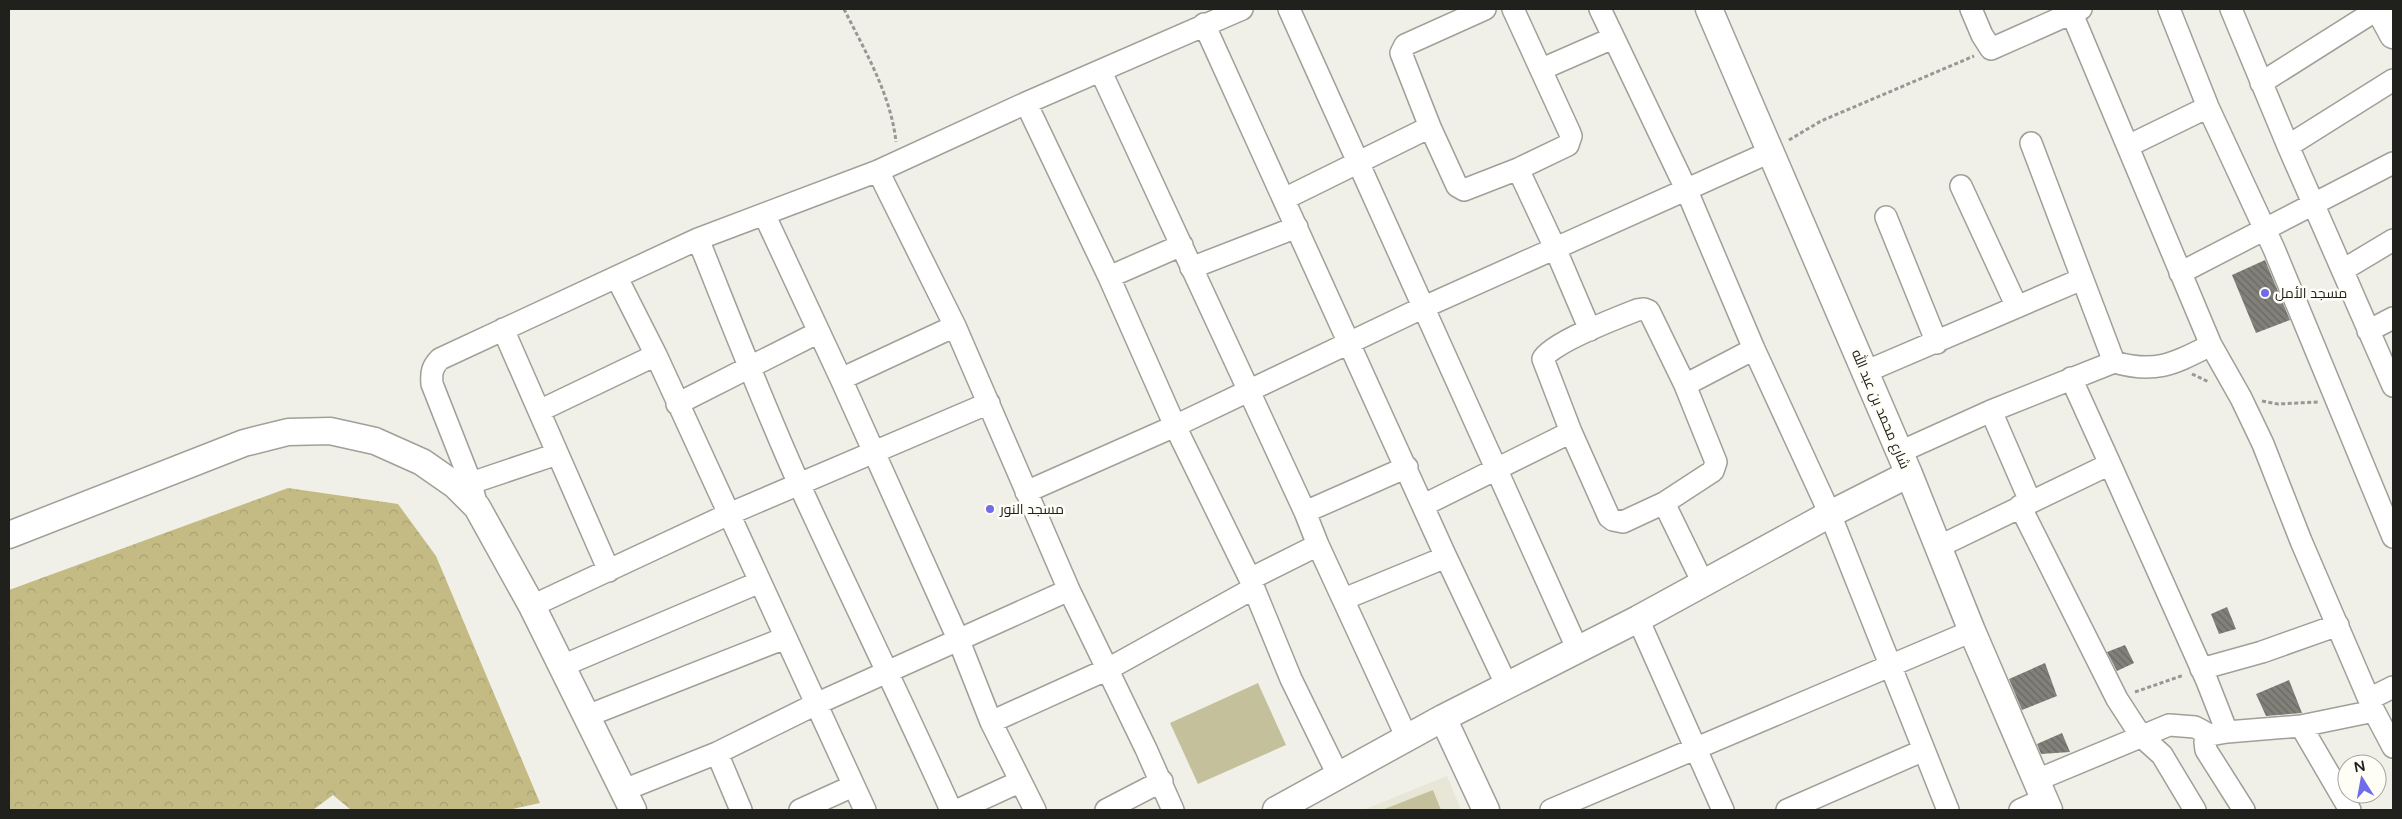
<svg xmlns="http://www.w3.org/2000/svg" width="2402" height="819" font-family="'Varela Round',Cairo,sans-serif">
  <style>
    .built { fill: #e8e6d6 }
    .forest { fill: url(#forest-crowns) }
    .pitch { fill: #c5c09c }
    .building { fill: url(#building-back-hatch) }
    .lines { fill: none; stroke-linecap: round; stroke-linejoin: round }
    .minor-casing { stroke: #a09f98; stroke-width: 24 }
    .tertiary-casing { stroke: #a09f98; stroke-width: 29 }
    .path { stroke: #989791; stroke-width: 3; stroke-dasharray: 4 2.5; stroke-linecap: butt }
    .minor { stroke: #fff; stroke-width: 21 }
    .tertiary { stroke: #fff; stroke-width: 26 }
    .poi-dot { fill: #6e6ce7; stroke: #fefdf6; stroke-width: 2 }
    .labels { text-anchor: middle; stroke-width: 5; stroke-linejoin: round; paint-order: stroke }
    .poi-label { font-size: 14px; fill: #20201d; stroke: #fefdf6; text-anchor: start }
    .street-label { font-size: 14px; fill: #20201d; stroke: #fefdf6 }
  </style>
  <defs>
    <pattern id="forest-crowns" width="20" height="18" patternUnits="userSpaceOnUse" patternTransform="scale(1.25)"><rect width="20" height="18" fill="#c4bb84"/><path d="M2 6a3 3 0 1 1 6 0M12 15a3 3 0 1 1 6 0" fill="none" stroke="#a8a072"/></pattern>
    <pattern id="building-back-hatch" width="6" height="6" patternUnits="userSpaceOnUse" patternTransform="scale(1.25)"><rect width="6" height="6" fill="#818079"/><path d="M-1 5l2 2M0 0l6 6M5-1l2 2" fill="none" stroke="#696863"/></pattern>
  </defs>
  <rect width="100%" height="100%" fill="#f1f0e8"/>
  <!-- built -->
  <path class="built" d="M 1447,776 L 1461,810 L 1363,810 Z"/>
  <!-- forest -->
  <path class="forest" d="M 288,488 L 398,504 L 436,556 L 540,803 L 508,810 L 351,810 L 333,795 L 313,810 L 9,810 L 9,590 Z"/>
  <!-- pitch -->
  <path class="pitch" d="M 1258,683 L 1286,745 L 1198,784 L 1170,723 Z
    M 1433,790 L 1441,810 L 1382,810 Z"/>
  <!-- building -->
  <path class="building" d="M 2265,260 L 2290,320 L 2256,333 L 2232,275 Z
    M 2227,607 L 2236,629 L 2219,634 L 2211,614 Z
    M 2125,645 L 2134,663 L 2117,671 L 2107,652 Z
    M 2045,663 L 2057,696 L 2022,710 L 2009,679 Z
    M 2289,680 L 2302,713 L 2266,716 L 2256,694 Z
    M 2062,733 L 2070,752 L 2041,754 L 2037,744 Z"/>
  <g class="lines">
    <!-- minor casing -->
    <g class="minor-casing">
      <path id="minor" d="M 1289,9 L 1577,648
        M 1485,9 L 1405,45 L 1401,53 L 1430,127 L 1457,186 L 1464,190 L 1518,169 L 1568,145 L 1571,136 L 1569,131 L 1513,9
        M 1600,9 L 1687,191 L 1754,349 L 1830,514 L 1948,810
        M 1971,9 L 1982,35 L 1991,49 L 2081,9
        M 2070,9 L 2211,345
        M 2169,9 L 2208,107 L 2274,249 L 2393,537
        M 2231,9 L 2288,146 L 2393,386
        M 1204,24 L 1446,557
        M 1542,69 L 1613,38
        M 1101,72 L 1305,512 L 1318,545 L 1407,738
        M 2261,83 L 2378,9
        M 1026,103 L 1109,277 L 1175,426 L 1250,579 L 1291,679 L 1339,777
        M 2128,146 L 2208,107
        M 2288,146 L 2393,80
        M 1518,169 L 1555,248 L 1590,330
        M 878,171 L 955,326 L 1069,590 L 1146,749 L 1173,810
        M 1961,186 L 2017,307
        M 1284,199 L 1430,127
        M 764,214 L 841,379 L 959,641 L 991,722 L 1035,810
        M 1886,217 L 1937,343
        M 698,239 C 731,321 763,404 799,484 C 849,593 902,701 951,810
        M 1191,268 L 1297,227
        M 2343,270 L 2393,240
        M 2180,273 L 2393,163
        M 1109,277 L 1182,245
        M 617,278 L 656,355 L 865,810
        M 1644,309 L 1649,311 L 1685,385 L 1716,462 L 1713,471 L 1664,503 L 1623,522 L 1613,520 L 1609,517 L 1571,432 L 1543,359 C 1549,344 1619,317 1637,310 Z
        M 503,329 L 609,571
        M 2368,331 L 2393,318
        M 2114,362 C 2156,374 2173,364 2211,345 L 2241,398 L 2263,444 L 2301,541 L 2374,711 L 2393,747
        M 1865,372 L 2082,279
        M 841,379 L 955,326
        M 1685,385 L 1754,349
        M 677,404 L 819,332
        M 539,411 L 656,355
        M 1991,411 L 2030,501
        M 1900,452 L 1991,411 L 2114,362 L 2031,143
        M 2110,464 L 2207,681 L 2227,732
        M 471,483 L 557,454
        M 1026,492 L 1175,426 L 1422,308 L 1770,152
        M 1664,503 L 1703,583
        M 1424,505 L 1571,432
        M 2020,506 L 2117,699 L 2141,736 L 2162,755 L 2195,810
        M 477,507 L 471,483 L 432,384 C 431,373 432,367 440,359 L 698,239 L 878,171 L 1026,103 L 1242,9
        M 1305,512 L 1407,467
        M 1938,547 L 2110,464 L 2071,378
        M 1250,579 L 1318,545
        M 1344,599 L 1446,557 L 1507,686
        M 532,606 L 729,514 L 989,403
        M 1638,619 L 1723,810
        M 562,666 L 760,582
        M 2201,669 L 2262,652 L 2338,625
        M 2369,699 L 2393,687
        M 587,716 L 785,638
        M 991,722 L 1108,669 L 1254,588
        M 2301,726 L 2350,810
        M 717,753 L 741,810
        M 2037,780 L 2169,725 L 2195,727 L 2210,735
        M 624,790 L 717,753 L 816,704 L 1069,590
        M 800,810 L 853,786
        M 958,810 L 1019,782
        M 1106,810 L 1162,781
        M 1551,810 L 1972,631
        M 1787,810 L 1924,750
        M 2020,810 L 2044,799
        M 2244,810 L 2206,750 L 2205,742 L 2210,735 L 2227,732 L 2301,726 L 2374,711"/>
    </g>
    <!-- tertiary casing -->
    <g class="tertiary-casing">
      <path id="tertiary" d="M 1709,9 L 1909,474 L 1972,631 L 2049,810
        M 2379,9 L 2393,35
        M 9,535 L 244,443 L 288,432 L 330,431 L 375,441 L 422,462 L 455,485 L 477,507 L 532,606 L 633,810
        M 1443,718 L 1486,810
        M 1276,810 L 1443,718 L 1638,619 L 1830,514 L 1909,474"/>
    </g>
    <!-- path -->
    <path class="path" d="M 844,9 C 865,51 891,95 896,142
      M 1789,140 L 1821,121 L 1974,56
      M 2192,374 L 2209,382
      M 2262,401 L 2278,404 L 2318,402
      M 2135,692 L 2184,675"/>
    <!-- minor -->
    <use href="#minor" class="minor"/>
    <!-- tertiary -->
    <use href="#tertiary" class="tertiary"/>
  </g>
  <!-- markers -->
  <g class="poi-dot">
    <circle cx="2265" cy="293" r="5"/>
    <circle cx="990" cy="509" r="5"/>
  </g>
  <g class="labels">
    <!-- poi labels -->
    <g class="poi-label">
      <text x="2275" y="298">مسجد الأمل</text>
      <text x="1000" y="514">مسجد النور</text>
    </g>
    <!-- street labels -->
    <g class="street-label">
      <text transform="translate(1881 409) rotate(67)" y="5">شارع محمد بن عبد الله</text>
    </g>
  </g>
  <!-- border -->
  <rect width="2402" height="819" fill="none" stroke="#20201d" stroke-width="20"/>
  <!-- north arrow -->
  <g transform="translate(2362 779) rotate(349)"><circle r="24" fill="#fefdf6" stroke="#a5a59f"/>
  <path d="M0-4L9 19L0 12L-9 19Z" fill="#6e6ce7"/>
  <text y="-8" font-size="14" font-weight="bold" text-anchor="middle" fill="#20201d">N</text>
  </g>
</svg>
